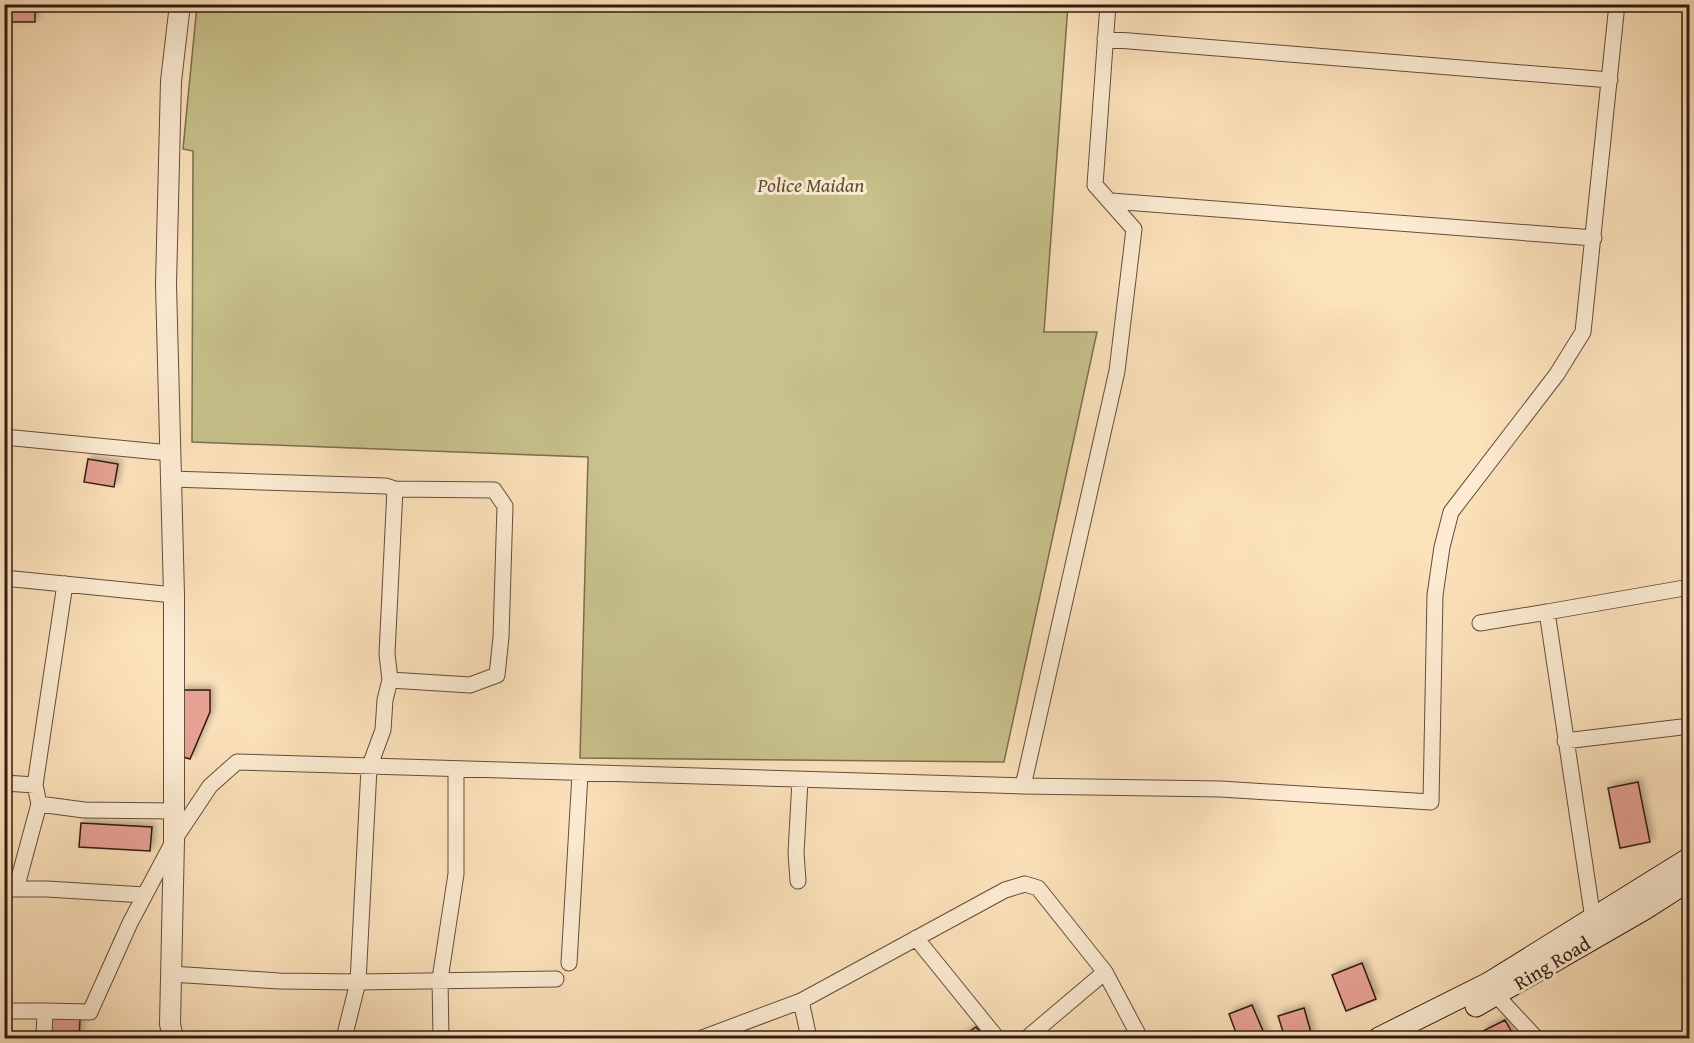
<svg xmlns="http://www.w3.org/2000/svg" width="1694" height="1043" font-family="'Gentium Book Plus',serif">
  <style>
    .green { fill: #c7c18b; stroke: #7c6e4e; stroke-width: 1.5 }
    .building { fill: #e7a193; stroke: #301b12; stroke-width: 1.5; filter: url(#shadow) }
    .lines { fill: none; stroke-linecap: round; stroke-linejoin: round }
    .minor-casing { stroke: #634d3c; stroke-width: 17 }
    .tertiary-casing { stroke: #634d3c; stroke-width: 22 }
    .secondary-casing { stroke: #301b12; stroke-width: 23 }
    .minor { stroke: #fdecd3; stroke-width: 15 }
    .tertiary { stroke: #fdecd3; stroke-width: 20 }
    .secondary { stroke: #fdecd3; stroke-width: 21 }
    .labels { text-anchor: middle; stroke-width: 6; stroke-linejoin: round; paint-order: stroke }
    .park-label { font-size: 20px; font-style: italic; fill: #5d4d36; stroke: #fdecd3 }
    .street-label { font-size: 20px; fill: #301b12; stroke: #fdecd3 }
  </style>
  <defs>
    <filter id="shadow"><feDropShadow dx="3.5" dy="-3.5" stdDeviation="3" flood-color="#0004"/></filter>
  </defs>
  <rect width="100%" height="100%" fill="#fce2bb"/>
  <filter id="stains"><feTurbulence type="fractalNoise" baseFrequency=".00333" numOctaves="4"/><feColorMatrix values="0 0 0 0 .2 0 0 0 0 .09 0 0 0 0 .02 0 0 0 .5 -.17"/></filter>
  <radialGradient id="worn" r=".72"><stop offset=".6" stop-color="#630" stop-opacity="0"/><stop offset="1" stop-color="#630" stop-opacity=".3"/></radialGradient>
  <!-- green -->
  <path class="green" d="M 197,5 L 1068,5 L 1044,332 L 1097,332 L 1004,762 L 580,758 L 588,457 L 192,442 L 193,151 L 183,149 Z"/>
  <!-- building -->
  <path class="building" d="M 4,4 L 35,4 L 35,22 L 4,22 Z
    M 88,459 L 118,464 L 114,487 L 84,482 Z
    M 182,690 L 210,690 L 210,712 L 190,759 L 180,756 Z
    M 1638,782 L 1650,842 L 1620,848 L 1608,788 Z
    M 81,823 L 152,827 L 150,851 L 79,847 Z
    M 1362,963 L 1376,999 L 1346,1011 L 1332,975 Z
    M 1252,1005 L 1266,1038 L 1238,1038 L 1229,1014 Z
    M 1304,1008 L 1312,1036 L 1303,1038 L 1285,1038 L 1278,1016 Z
    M 49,1018 L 80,1019 L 79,1038 L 48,1038 Z
    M 1505,1020 L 1515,1038 L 1487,1038 L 1483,1031 Z
    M 976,1027 L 985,1038 L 960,1038 Z"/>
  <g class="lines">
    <!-- minor casing -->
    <g class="minor-casing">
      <path id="minor" d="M 1105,39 L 1610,80
        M 1111,201 L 1594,238
        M 4,437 L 170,453
        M 171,479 L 386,486 L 395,489 L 494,490 L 505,506 L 501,637 L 497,675 L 470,685 L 390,680
        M 4,578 L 174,595
        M 1480,623 L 1547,612
        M 1565,741 L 1690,726
        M 4,783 L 35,785 L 39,804 L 84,810 L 174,811
        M 35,785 L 65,584
        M 1023,786 L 1117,371 L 1134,229 L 1095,185 L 1108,4
        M 798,881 L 796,853 L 800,780
        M 4,889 L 47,889 L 144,895
        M 16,889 L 39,804
        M 1593,919 L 1547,612 L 1690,587
        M 916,938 L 997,1038
        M 569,963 L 580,774
        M 171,974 L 279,981 L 358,982 L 556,979
        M 1491,986 L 1497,996 L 1536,1038
        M 801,1001 L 809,1038
        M 4,1011 L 45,1011 L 44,1038
        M 45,1011 L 90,1012 L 130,923 L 174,840 L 210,786 L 237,762 L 1023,786 L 1221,789 L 1431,802 L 1435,595 L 1442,547 L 1451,512 L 1557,374 L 1583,332 L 1617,4
        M 344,1038 L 358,982 L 369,768 L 383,730 L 385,700 L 390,680 L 387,654 L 395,489
        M 441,1038 L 440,979 L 456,874 L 456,770
        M 702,1038 L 801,1001 L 1005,890 L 1025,884 L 1038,888 L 1105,972 L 1140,1038
        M 1027,1038 L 1105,972"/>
    </g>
    <!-- tertiary casing -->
    <g class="tertiary-casing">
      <path id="tertiary" d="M 173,1038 L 170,1024 L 174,840 L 174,595 L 166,284 L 171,81 L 180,4"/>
    </g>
    <!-- secondary casing -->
    <g class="secondary-casing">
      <path id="secondary" d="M 1476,1006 L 1643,910 L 1690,880
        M 1379,1038 L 1489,983 L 1690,858"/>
    </g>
    <!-- minor -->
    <use href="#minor" class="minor"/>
    <!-- tertiary -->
    <use href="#tertiary" class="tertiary"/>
    <!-- secondary -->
    <use href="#secondary" class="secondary"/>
  </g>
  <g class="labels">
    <!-- park labels -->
    <g class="park-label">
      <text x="811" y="192">Police Maidan</text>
    </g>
    <!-- street labels -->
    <g class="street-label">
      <text transform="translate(1552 963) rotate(-31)" y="7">Ring Road</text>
    </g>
  </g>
  <!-- margin -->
  <rect width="1694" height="1043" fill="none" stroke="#fce2bb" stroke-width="24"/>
  <rect x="6" y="6" width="1682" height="1031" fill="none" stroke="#301b12" stroke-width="3"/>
  <rect x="12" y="12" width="1670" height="1019" fill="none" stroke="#301b12" stroke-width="1.5"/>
  <rect width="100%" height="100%" filter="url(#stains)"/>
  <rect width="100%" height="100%" fill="url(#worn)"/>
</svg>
